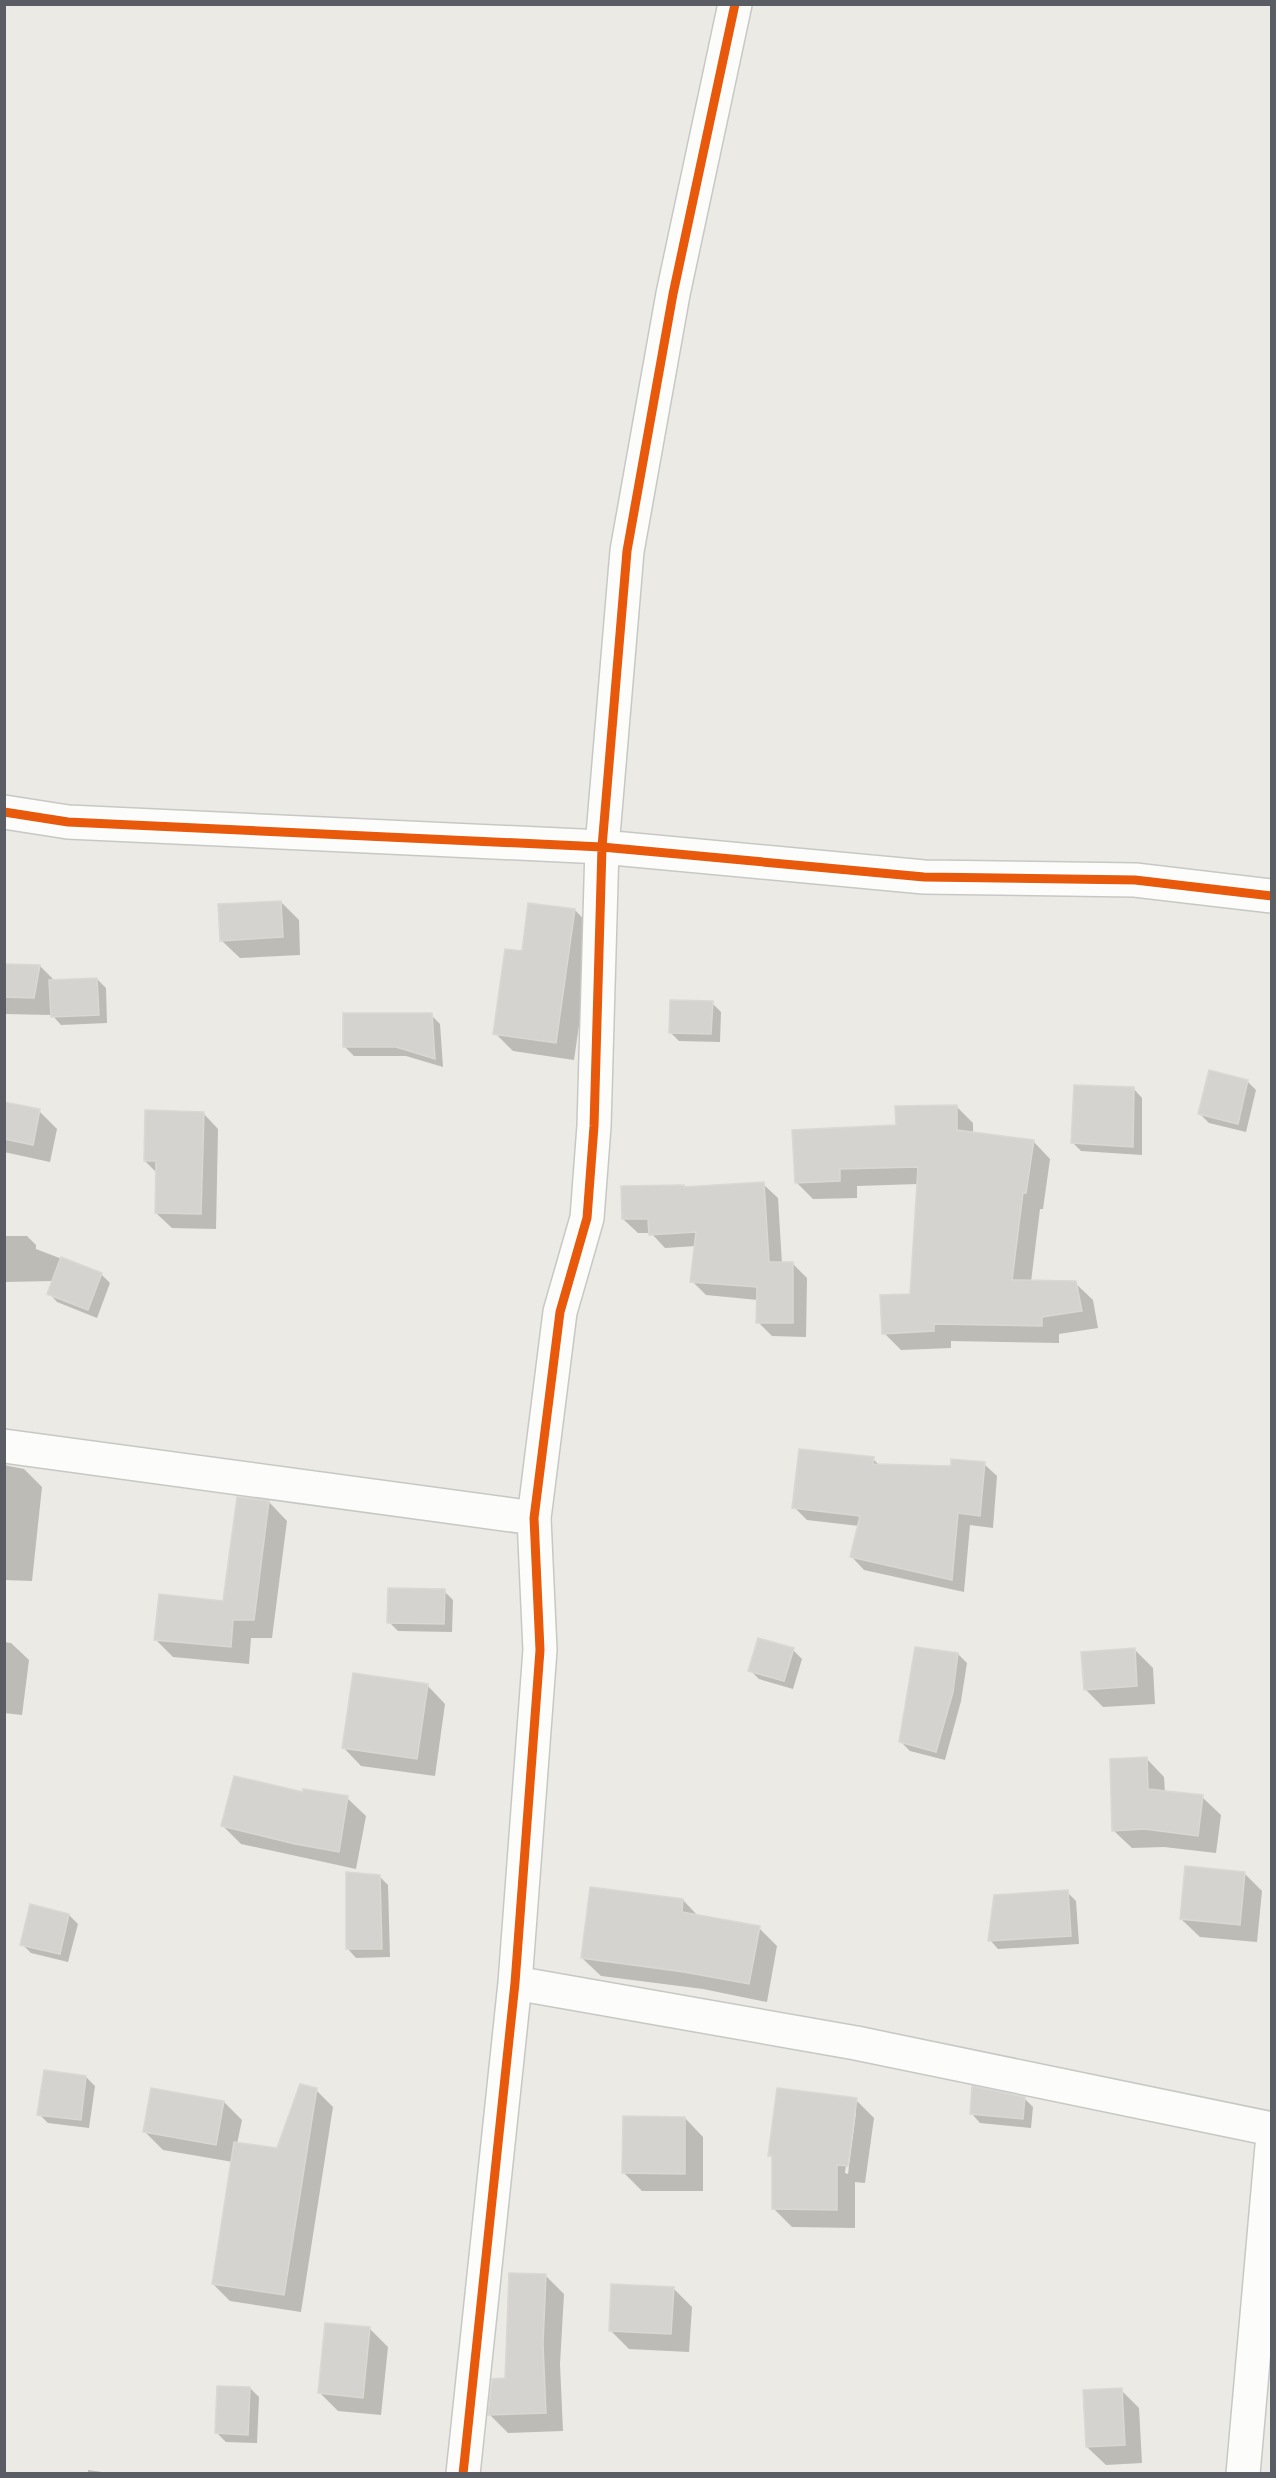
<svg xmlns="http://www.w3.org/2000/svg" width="1276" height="2478" font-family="'Exo 2',sans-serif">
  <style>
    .shadow { fill: #0003; fill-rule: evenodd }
    .building { fill: #d4d3cf; stroke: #dad8d3; stroke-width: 1.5 }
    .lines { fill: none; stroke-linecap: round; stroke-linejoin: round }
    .street-casing { stroke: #c7c8c6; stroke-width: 36 }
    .street { stroke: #fcfcfb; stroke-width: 33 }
    .cycleway-casing { stroke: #fff; stroke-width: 13 }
    .cycleway { stroke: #e8590c; stroke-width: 9 }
  </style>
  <rect width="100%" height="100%" fill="#ebeae4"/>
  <!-- shadow -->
  <path class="shadow" d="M 281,902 L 299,920 L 300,955 L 240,958 L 221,940 Z
    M 575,910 L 593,929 L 574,1060 L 513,1051 L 495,1033 Z
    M 4,966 L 40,966 L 55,981 L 97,979 L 106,988 L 107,1023 L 61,1025 L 52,1015 L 4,1014 Z
    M 712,1003 L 721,1012 L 720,1042 L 679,1041 L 670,1032 Z
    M 431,1015 L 440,1024 L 443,1067 L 406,1056 L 354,1056 L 345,1047 Z
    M 1247,1081 L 1256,1090 L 1246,1132 L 1209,1123 L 1200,1114 Z
    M 1134,1089 L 1142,1098 L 1142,1155 L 1081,1151 L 1073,1143 Z
    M 4,1103 L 39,1111 L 57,1129 L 50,1162 L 4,1152 Z
    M 956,1106 L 973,1123 L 973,1134 L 1033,1141 L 1050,1159 L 1043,1209 L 1040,1209 L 1031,1282 L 1075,1283 L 1093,1300 L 1098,1328 L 1059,1334 L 1059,1343 L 951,1341 L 951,1348 L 901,1350 L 884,1333 L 912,1295 L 918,1184 L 857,1186 L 857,1198 L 813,1199 L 796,1182 L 897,1126 Z
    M 203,1113 L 218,1129 L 216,1229 L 172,1228 L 156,1213 L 157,1173 L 145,1161 Z
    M 763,1184 L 778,1198 L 782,1264 L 793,1264 L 807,1278 L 806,1337 L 772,1336 L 758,1322 L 758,1300 L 706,1295 L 692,1281 L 696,1246 L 665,1248 L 651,1233 L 638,1233 L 623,1219 L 623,1189 Z
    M 4,1236 L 27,1236 L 36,1245 L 36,1249 L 101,1274 L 110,1283 L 97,1318 L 57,1302 L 49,1293 L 53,1281 L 4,1282 Z
    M 873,1459 L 880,1466 L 952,1467 L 984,1464 L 997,1476 L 993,1528 L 970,1525 L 964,1592 L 864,1570 L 852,1557 L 859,1526 L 807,1520 L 794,1507 Z
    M 4,1465 L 24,1469 L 42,1487 L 32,1581 L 4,1580 Z
    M 269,1502 L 287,1521 L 272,1638 L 251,1638 L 249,1664 L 173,1657 L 155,1639 L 225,1603 Z
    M 444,1591 L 453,1600 L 452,1632 L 398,1631 L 389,1622 Z
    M 4,1642 L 11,1643 L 29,1660 L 22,1715 L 4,1713 Z
    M 793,1650 L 802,1659 L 793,1689 L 759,1679 L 750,1670 Z
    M 1135,1650 L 1153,1668 L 1155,1704 L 1103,1707 L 1085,1689 Z
    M 958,1654 L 967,1663 L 961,1701 L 945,1760 L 910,1751 L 901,1742 Z
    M 427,1685 L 445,1704 L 435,1776 L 361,1766 L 343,1747 Z
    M 1146,1758 L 1164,1777 L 1165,1793 L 1202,1797 L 1221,1815 L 1216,1853 L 1164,1847 L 1132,1848 L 1113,1830 Z
    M 347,1798 L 366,1816 L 356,1869 L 241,1844 L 223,1826 Z
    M 1244,1873 L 1262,1891 L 1257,1942 L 1200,1937 L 1181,1919 Z
    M 379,1876 L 388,1885 L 390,1957 L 356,1958 L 348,1949 Z
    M 1067,1892 L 1076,1901 L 1079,1944 L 998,1949 L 990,1940 Z
    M 683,1900 L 699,1917 L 759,1928 L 777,1946 L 767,2002 L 703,1989 L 601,1976 L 582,1958 Z
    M 69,1915 L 78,1924 L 68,1962 L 31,1953 L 22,1944 Z
    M 86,2077 L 95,2086 L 89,2128 L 48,2123 L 39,2114 Z
    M 316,2090 L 333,2107 L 301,2312 L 230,2301 L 213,2284 L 233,2162 L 163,2150 L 145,2132 L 224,2102 L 242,2120 L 237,2144 L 278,2150 Z
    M 1024,2098 L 1033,2107 L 1031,2128 L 980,2123 L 972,2114 Z
    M 856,2100 L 874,2118 L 865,2183 L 855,2182 L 855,2228 L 792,2227 L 773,2208 L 774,2159 L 770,2155 ZM 853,2113 L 856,2113 L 848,2174 L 845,2173 Z
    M 685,2118 L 703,2137 L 703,2191 L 642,2191 L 624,2173 Z
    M 546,2276 L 564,2294 L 560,2364 L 563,2431 L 508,2433 L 490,2415 L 506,2380 Z
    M 673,2288 L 692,2307 L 689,2352 L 629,2349 L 610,2330 Z
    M 370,2329 L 388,2347 L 381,2415 L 338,2411 L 320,2393 Z
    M 250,2388 L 259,2397 L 257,2443 L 226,2442 L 217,2433 Z
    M 1121,2390 L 1139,2408 L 1142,2463 L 1106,2465 L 1087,2447 Z
    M 88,2470 L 116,2474 L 88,2474 Z"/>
  <!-- building -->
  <path class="building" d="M 281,901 L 283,937 L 220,941 L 218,904 Z
    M 528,903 L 575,909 L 556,1043 L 493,1034 L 505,949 L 522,951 Z
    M 4,964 L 40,965 L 34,998 L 4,997 Z
    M 97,978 L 99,1015 L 51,1017 L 49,980 Z
    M 670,1000 L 713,1001 L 711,1034 L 669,1033 Z
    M 343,1013 L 432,1013 L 435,1059 L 396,1047 L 343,1047 Z
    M 1209,1070 L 1248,1080 L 1238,1124 L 1198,1114 Z
    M 1074,1085 L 1134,1087 L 1133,1147 L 1071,1143 Z
    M 4,1102 L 40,1109 L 33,1145 L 4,1139 Z
    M 957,1105 L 957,1130 L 1034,1140 L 1026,1193 L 1023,1193 L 1012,1280 L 1076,1281 L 1082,1311 L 1042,1317 L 1042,1326 L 934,1324 L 934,1331 L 882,1334 L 880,1295 L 910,1294 L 918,1167 L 840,1169 L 840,1181 L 795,1183 L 792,1130 L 896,1125 L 895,1106 Z
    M 145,1110 L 204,1112 L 201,1214 L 155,1213 L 156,1161 L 144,1161 Z
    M 764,1182 L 769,1262 L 793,1262 L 793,1323 L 756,1323 L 757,1287 L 690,1282 L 696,1232 L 649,1235 L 648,1219 L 622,1219 L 621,1186 L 684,1185 L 684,1187 Z
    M 61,1257 L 102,1273 L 88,1310 L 47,1294 Z
    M 799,1449 L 874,1457 L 873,1464 L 951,1466 L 951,1459 L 985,1462 L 980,1516 L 958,1513 L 952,1580 L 850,1557 L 860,1516 L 792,1508 Z
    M 237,1497 L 269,1501 L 254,1620 L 233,1620 L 231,1647 L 154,1640 L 159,1594 L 223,1601 Z
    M 388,1588 L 445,1589 L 444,1624 L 387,1623 Z
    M 758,1638 L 794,1648 L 784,1681 L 748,1671 Z
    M 915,1647 L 958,1653 L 953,1692 L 936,1752 L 899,1742 Z
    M 1135,1648 L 1137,1686 L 1084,1690 L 1081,1652 Z
    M 353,1673 L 428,1684 L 417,1759 L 342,1748 Z
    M 1147,1757 L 1148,1789 L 1203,1795 L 1198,1836 L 1144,1829 L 1112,1831 L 1110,1759 Z
    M 234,1776 L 303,1792 L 303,1789 L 348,1796 L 339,1852 L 295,1844 L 221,1826 Z
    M 1185,1866 L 1245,1872 L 1240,1925 L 1180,1919 Z
    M 346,1872 L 380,1875 L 382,1949 L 346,1949 Z
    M 590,1887 L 683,1899 L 682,1912 L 760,1926 L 749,1984 L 684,1972 L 581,1958 Z
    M 1068,1890 L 1071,1936 L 988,1941 L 994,1895 Z
    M 30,1904 L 69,1914 L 60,1954 L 20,1945 Z
    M 44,2070 L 86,2076 L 81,2120 L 37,2115 Z
    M 300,2084 L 317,2088 L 284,2295 L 212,2284 L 234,2142 L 277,2148 Z
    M 972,2086 L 1025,2097 L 1023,2119 L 970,2114 Z
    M 151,2088 L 224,2101 L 216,2145 L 143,2132 Z
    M 777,2088 L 857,2098 L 848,2166 L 837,2165 L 837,2210 L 772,2209 L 772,2156 L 768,2156 Z
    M 623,2116 L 685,2117 L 685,2174 L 622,2173 Z
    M 509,2273 L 546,2274 L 543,2344 L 546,2413 L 488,2415 L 492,2379 L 505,2378 Z
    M 611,2284 L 674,2287 L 671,2334 L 609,2331 Z
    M 325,2323 L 370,2327 L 363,2398 L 318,2393 Z
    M 217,2386 L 250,2387 L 248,2435 L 215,2433 Z
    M 1122,2388 L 1125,2445 L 1086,2447 L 1083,2390 Z"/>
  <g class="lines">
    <!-- street casing -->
    <g class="street-casing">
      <path id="street" d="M 4,812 L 68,822 L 602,847 L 924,877 L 1135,880 L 1272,896
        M 4,1446 L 534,1518
        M 515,1983 L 856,2043 L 1272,2129
        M 463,2474 L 515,1983 L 540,1650 L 534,1518 L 560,1312 L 587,1218 L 594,1126 L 602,847 L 627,551 L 673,294 L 735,4
        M 1243,2474 L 1272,2146"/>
    </g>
    <!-- street -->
    <use href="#street" class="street"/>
    <!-- cycleway casing -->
    <g class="cycleway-casing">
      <path id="cycleway" d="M 4,812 L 68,822 L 602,847 L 924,877 L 1135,880 L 1272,896
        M 463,2474 L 515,1983 L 540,1650 L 534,1518 L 560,1312 L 587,1218 L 594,1126 L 602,847 L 627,551 L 673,294 L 735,4"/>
    </g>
    <!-- cycleway -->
    <use href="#cycleway" class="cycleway"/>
  </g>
  <!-- border -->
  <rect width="1276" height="2478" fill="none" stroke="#5a5d63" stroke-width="12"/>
</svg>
